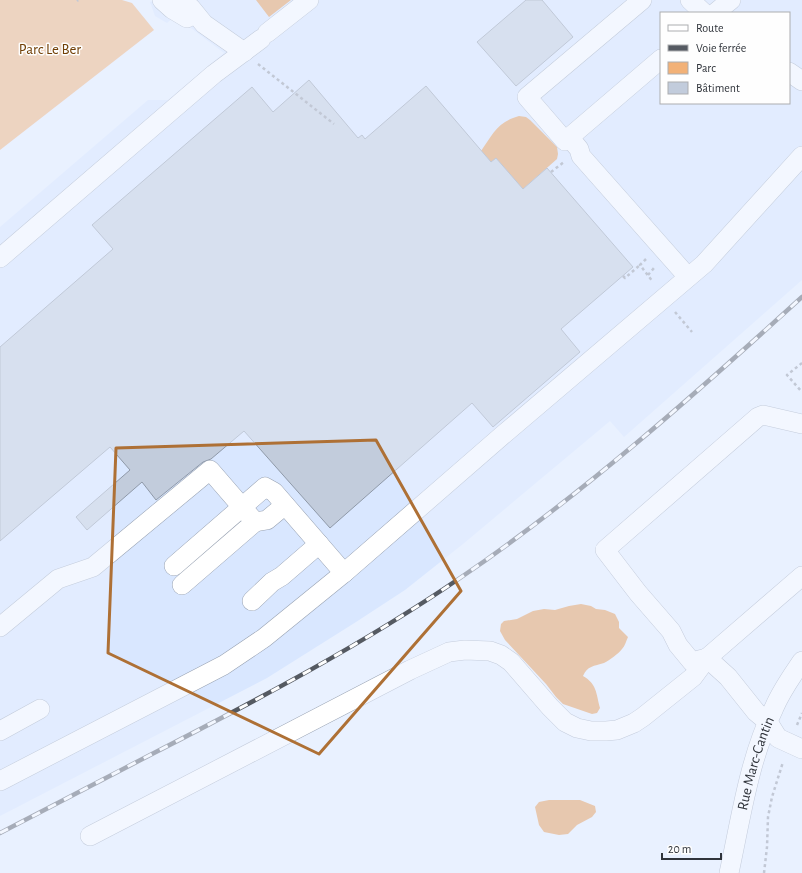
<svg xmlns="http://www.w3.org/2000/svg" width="802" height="873" font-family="'Alegreya Sans',sans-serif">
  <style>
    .built { fill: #d9e7ff; fill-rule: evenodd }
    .green { fill: #f2b177 }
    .forest { fill: #e4974f }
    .building { fill: #c2ccdc; stroke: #8f99a8 }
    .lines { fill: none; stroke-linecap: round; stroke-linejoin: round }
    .minor-casing { stroke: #98a2b2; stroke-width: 20 }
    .path { stroke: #9298a3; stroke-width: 2.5; stroke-dasharray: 3 3; stroke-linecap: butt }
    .minor { stroke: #fff; stroke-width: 19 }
    .rail-casing { stroke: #555a62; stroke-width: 4.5 }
    .rail { stroke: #fefefe; stroke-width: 3; stroke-dasharray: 9; stroke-linecap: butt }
    .marked { fill: none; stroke: #ae7035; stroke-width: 3; stroke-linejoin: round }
    .labels { text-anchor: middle; stroke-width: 3; stroke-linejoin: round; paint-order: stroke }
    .park-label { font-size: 15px; fill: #713f05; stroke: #fefefe }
    .street-label { font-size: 15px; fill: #30343b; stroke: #fefefe }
  </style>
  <rect width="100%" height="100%" fill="#e9f1ff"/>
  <!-- built -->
  <path class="built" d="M 158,0 L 802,0 L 802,280 L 624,437 L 610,421 L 463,544 L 405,590 L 356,622 L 267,678 L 0,816 L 0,227 L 148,100 L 168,100 L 224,53 L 175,16 L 167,23 L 155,16 L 150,2 ZM 661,13 L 789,13 L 789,103 L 661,103 Z"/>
  <!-- green -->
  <path class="green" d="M 0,0 L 122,0 L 132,3 L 154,30 L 0,150 Z"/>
  <!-- forest -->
  <path class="forest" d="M 256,0 L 291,0 L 269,17 Z
    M 519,116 L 526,117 L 530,120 L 557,147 L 558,154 L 557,159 L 523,189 L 491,162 L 481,151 C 493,134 497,122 519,116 Z
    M 581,604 L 591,606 L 596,609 L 605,610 L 615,614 L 619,622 L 619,628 L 628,637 C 626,641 625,646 622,649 C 618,654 610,660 604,663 C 594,666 587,666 583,676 C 597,684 596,693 600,708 L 597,713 L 592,714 L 563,704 L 556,697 L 546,684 L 505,640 L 500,631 L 501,624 L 504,621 L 517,619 L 533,611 L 544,609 L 555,610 L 569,606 Z
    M 549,800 L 580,800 L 595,806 L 596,812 L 592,817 L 577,825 L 568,834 L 559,835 L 544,832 L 539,825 L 535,807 L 539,802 Z"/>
  <!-- building -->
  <path class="building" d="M 526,0 L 542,0 L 573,37 L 516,86 L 477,42 Z
    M 309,80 L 358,138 L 362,135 L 365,139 L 426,86 L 491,162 L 496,158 L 523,189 L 547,168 L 633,267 L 561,329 L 580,352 L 493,427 L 472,403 L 330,528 L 244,431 L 211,459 L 203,462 L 156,500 L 142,482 L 87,530 L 76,517 L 130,470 L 110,447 L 0,541 L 0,347 L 113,249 L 92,225 L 252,87 L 273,112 Z"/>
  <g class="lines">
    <!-- minor casing -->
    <g class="minor-casing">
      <g id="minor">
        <path d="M 162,0 L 172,9 L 187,18"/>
        <path d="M 179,0 L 191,8 L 204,24 L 244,52"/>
        <path d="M 642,0 L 527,97 L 565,141 L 661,59"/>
        <path d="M 690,0 L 704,13"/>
        <path d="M 715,13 L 731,0"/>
        <path d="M 267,33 L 309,0"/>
        <path d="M 789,72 L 802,81"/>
        <path d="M 569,137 L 579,149 L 581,156 L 688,277"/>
        <path d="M 0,258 L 214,74 L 261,39"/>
        <path d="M 255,522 L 267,520 L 285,505"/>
        <path d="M 174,566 L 242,507 L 255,522 L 182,585"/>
        <path d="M 252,601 L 272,582 L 282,576 L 319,544"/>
        <path d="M 0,627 L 58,579 L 93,567 L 210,470 L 242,507 L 265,487 L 274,492 L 344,573"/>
        <path d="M 707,658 L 692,662 L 678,645 L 671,631 L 638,593 L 605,550 L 758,417 L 763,415 L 802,424"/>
        <path d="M 707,658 L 728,677 L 756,712 L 768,722 L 778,738 L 802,749"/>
        <path d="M 0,731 L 40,709"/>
        <path d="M 0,781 L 224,665 L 264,638 L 344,573 L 504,434 L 704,264 L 802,156"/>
        <path d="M 90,836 L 410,670 L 449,652 L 465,650 L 490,651 L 501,655 L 511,662 L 550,707 L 565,722 L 577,728 L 591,731 L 606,731 L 617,730 L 634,723 L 643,717 L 693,677 L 707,658 L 802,576"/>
        <path id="s1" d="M 729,873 C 741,818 749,759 774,708 C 781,691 792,676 802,661"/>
      </g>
    </g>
    <!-- path -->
    <path class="path" d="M 77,1 L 78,0
      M 258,64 L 334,124
      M 551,172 L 564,162
      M 646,259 L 640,265 L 653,282
      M 648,275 L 654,268
      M 623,276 L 625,278 L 640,265
      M 675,312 L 692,332
      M 802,363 L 787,375 L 802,392
      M 797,725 L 802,713
      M 764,873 L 767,847 L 768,817 L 772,797 L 783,762"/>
    <!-- minor -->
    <use href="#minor" class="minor"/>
    <!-- rail casing -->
    <g class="rail-casing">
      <path id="rail" d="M 0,833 C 51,807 101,780 152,754 C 257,700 362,645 460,578 C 582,495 693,396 802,297"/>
    </g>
    <!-- rail -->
    <use href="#rail" class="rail"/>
  </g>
  <!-- marked area -->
  <path d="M0 0H802V873H0ZM 376,440 L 461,591 L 319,754 L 108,653 L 116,448 Z" fill="#e9f1ff" fill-opacity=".55" fill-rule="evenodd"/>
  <path class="marked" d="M 376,440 L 461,591 L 319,754 L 108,653 L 116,448 Z"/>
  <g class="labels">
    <!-- park labels -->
    <g class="park-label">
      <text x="50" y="54">Parc Le Ber</text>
    </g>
    <!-- street labels -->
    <g class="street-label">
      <text dy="5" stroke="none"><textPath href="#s1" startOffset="113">Rue Marc-Cantin</textPath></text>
    </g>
  </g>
  <!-- legend -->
  <rect x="660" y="12" width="130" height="92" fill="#fefefe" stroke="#acadb0"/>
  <rect x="668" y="25" width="20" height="6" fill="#ffffff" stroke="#acadb0"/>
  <text x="696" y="32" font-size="12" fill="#30343b">Route</text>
  <rect x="668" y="45" width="20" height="6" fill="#555a62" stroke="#acadb0"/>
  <text x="696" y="52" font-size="12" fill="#30343b">Voie ferrée</text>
  <rect x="668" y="62" width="20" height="12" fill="#f2b177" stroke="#acadb0"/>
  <text x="696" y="72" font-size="12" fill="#30343b">Parc</text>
  <rect x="668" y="82" width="20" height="12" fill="#c2ccdc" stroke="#acadb0"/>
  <text x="696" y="92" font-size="12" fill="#30343b">Bâtiment</text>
  <!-- scale -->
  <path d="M662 853v6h59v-6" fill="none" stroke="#30343b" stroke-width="2"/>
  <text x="668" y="853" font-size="12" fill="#30343b" stroke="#fefefe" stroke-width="3" paint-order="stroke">20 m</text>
</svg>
